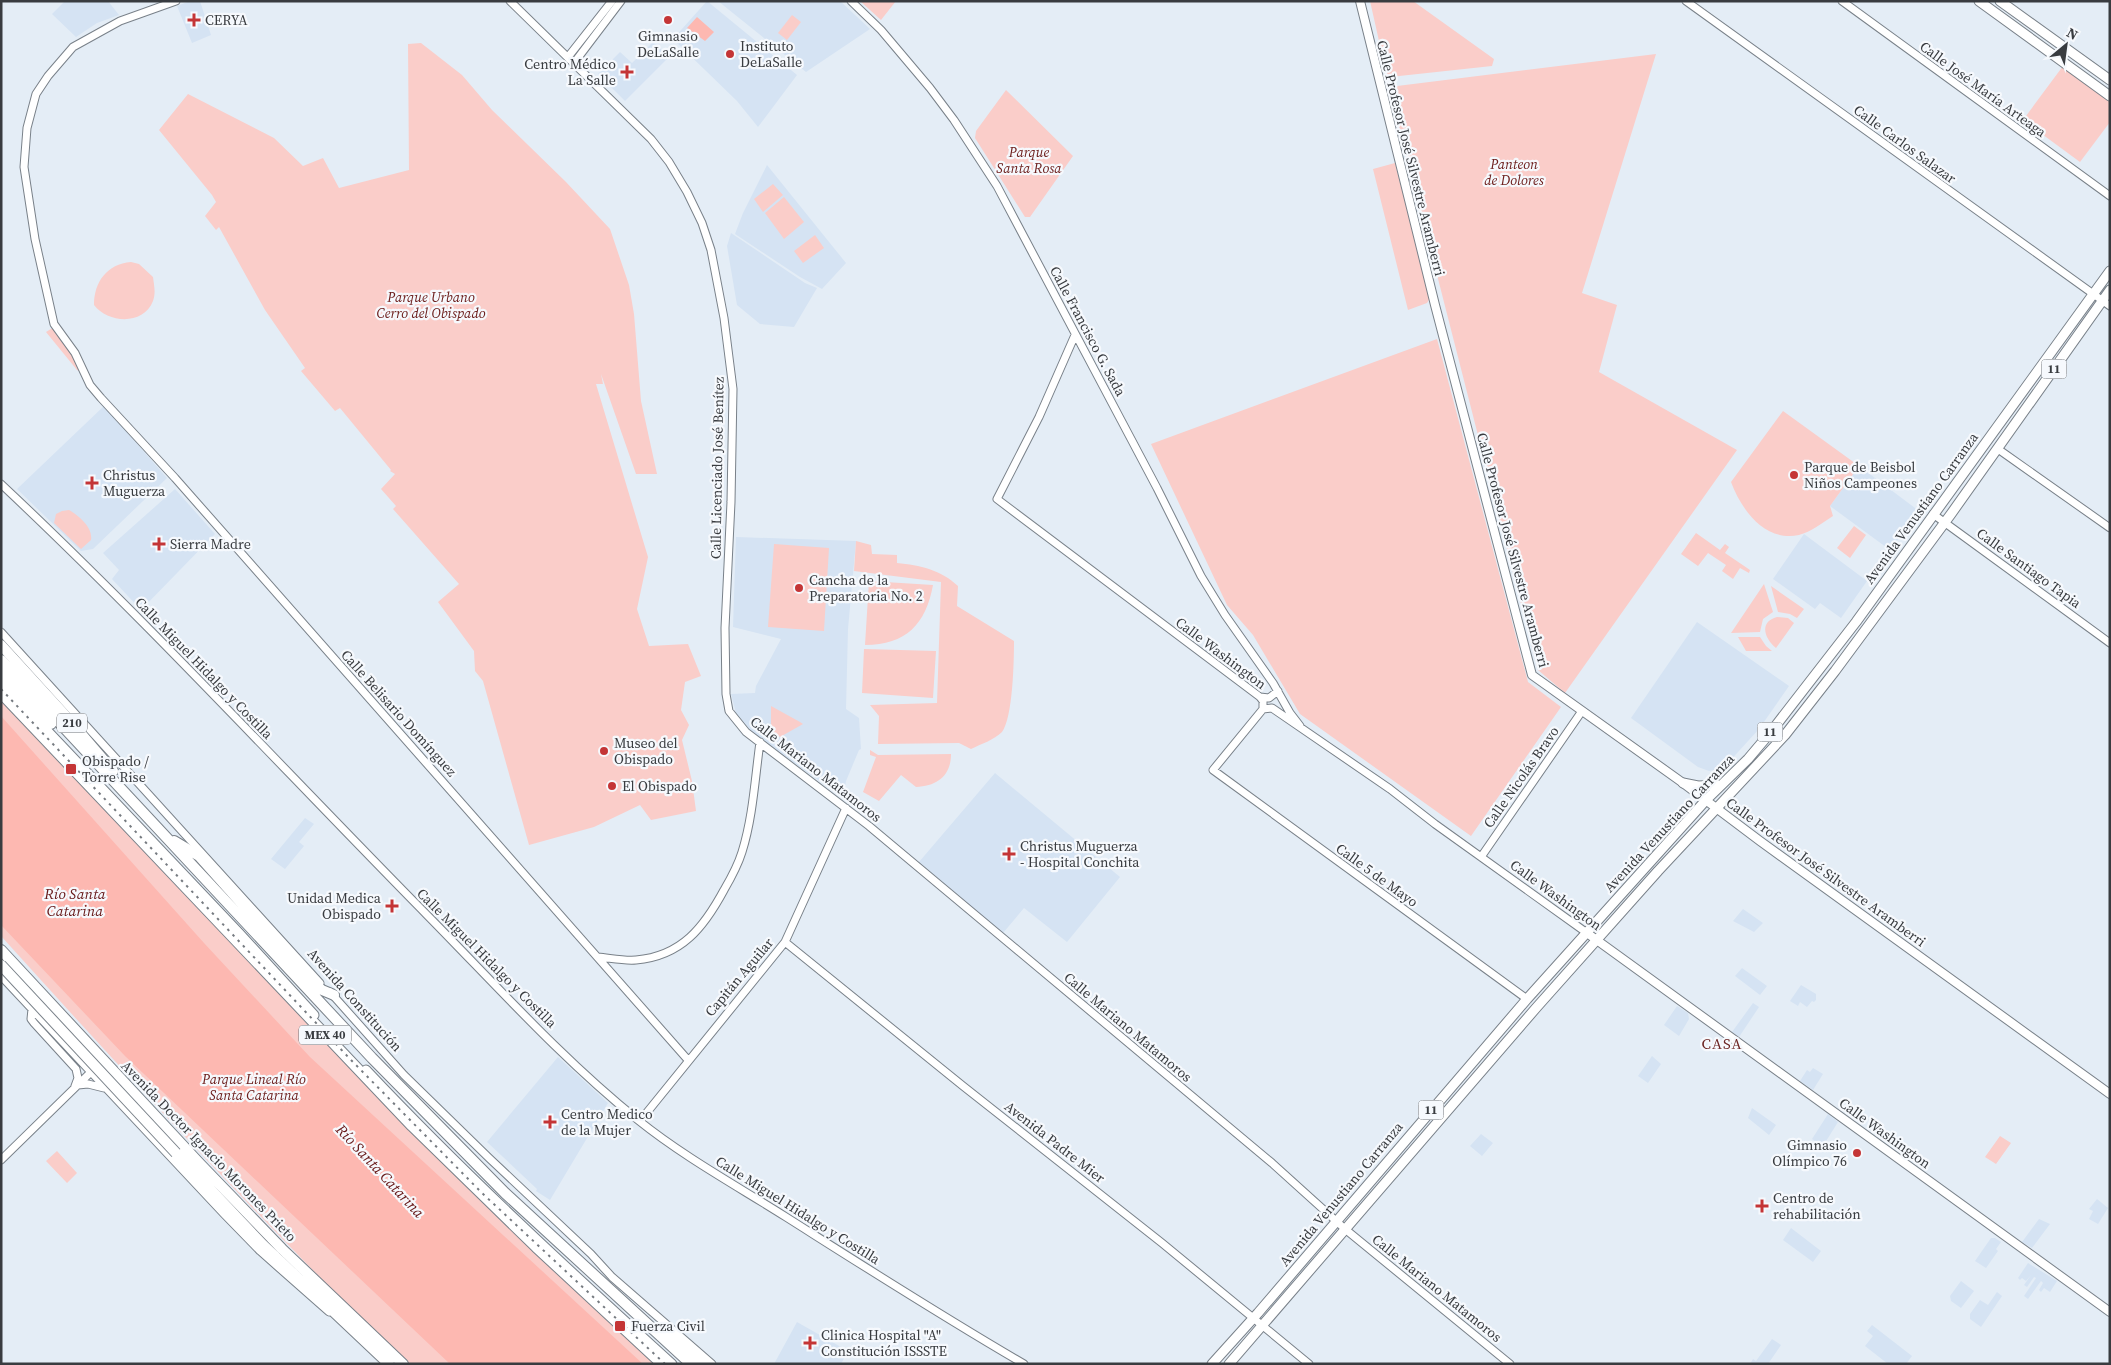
<svg xmlns="http://www.w3.org/2000/svg" width="2111" height="1365" font-family="'Source Serif 4',serif">
  <style>
    .built { fill: #d5e3f3 }
    .green { fill: #facdc9 }
    .water { fill: #fdb8b1 }
    .lines { fill: none; stroke-linecap: round; stroke-linejoin: round }
    .tertiary-casing { stroke: #798189; stroke-width: 9 }
    .secondary-casing { stroke: #798189; stroke-width: 10 }
    .primary-casing { stroke: #798189; stroke-width: 11 }
    .trunk-casing { stroke: #798189; stroke-width: 12 }
    .tertiary { stroke: #fff; stroke-width: 7 }
    .secondary { stroke: #fff; stroke-width: 8 }
    .primary { stroke: #fff; stroke-width: 9 }
    .trunk { stroke: #fff; stroke-width: 10 }
    .rail { stroke: #767b81; stroke-width: 2; stroke-dasharray: 2.5 5; stroke-linecap: butt }
    .trunk-bridge-casing { stroke: #798189; stroke-width: 12; stroke-linecap: butt }
    .trunk-bridge { stroke: #fff; stroke-width: 10 }
    .poi-dot { fill: #c43536; stroke: #f6f9fd; stroke-width: 2 }
    .labels { text-anchor: middle; stroke-width: 4.5; stroke-linejoin: round; paint-order: stroke }
    .shield { fill: #f6f9fd; stroke: #727579; stroke-width: 1 }
    .shield-label { font-size: 12px; font-weight: bold; fill: #393c40 }
    .poi-label { font-size: 14px; fill: #393c40; stroke: #f6f9fd; text-anchor: start }
    .street-label { font-size: 14px; fill: #393c40; stroke: #f6f9fd }
    .park-label { font-size: 14px; font-style: italic; fill: #6e201e; stroke: #f6f9fd }
    .water-label { font-size: 15px; font-style: italic; fill: #661717; stroke: #f6f9fd }
    .neighbourhood-label { font-size: 15px; letter-spacing: 1px; fill: #6d2725; stroke: #f6f9fd }
  </style>
  <rect width="100%" height="100%" fill="#e4edf6"/>
  <!-- built -->
  <path class="built" d="M 65,1 L 108,1 L 119,15 L 97,23 L 76,37 L 52,14 Z
    M 190,1 L 200,1 L 211,35 L 192,43 L 177,6 Z
    M 707,1 L 797,75 L 758,127 L 737,101 L 673,39 Z
    M 718,1 L 840,1 L 870,29 L 806,72 Z
    M 653,42 L 669,57 L 625,101 L 598,74 L 620,52 L 632,63 Z
    M 767,165 L 846,263 L 822,289 L 800,277 L 735,234 L 743,213 Z
    M 731,233 L 805,283 L 817,288 L 794,327 L 760,324 L 737,305 L 727,246 Z
    M 104,406 L 167,478 L 93,549 L 81,551 L 17,489 Z
    M 1859,466 L 1919,511 L 1890,550 L 1830,506 Z
    M 175,489 L 215,534 L 141,610 L 112,579 L 119,570 L 103,553 Z
    M 1804,534 L 1867,581 L 1841,618 L 1820,603 L 1815,609 L 1773,579 Z
    M 736,537 L 856,541 L 848,629 L 846,709 L 859,718 L 861,749 L 859,750 L 846,781 L 843,798 L 754,734 L 736,713 L 731,694 L 755,693 L 756,686 L 781,639 L 733,627 Z
    M 1697,622 L 1789,686 L 1759,729 L 1728,763 L 1719,769 L 1709,771 L 1698,767 L 1631,718 Z
    M 995,773 L 1120,877 L 1067,942 L 1024,908 L 1003,933 L 919,862 Z
    M 305,818 L 314,824 L 299,842 L 304,846 L 285,869 L 271,859 Z
    M 1743,909 L 1763,923 L 1754,932 L 1733,921 Z
    M 1742,968 L 1767,986 L 1760,995 L 1735,976 Z
    M 1801,985 L 1816,994 L 1816,1000 L 1814,1002 L 1812,1001 L 1807,1007 L 1800,1002 L 1798,1006 L 1790,1001 Z
    M 1753,1003 L 1759,1007 L 1739,1037 L 1732,1032 Z
    M 1677,1006 L 1688,1013 L 1689,1019 L 1679,1036 L 1664,1025 Z
    M 1652,1056 L 1661,1064 L 1648,1083 L 1638,1076 Z
    M 558,1057 L 608,1103 L 550,1200 L 536,1191 L 537,1189 L 487,1142 Z
    M 1813,1068 L 1823,1074 L 1813,1090 L 1800,1081 L 1807,1070 L 1810,1072 Z
    M 1752,1108 L 1776,1125 L 1769,1135 L 1748,1118 Z
    M 1828,1114 L 1838,1122 L 1823,1146 L 1812,1139 Z
    M 1481,1134 L 1493,1143 L 1482,1156 L 1470,1146 Z
    M 2097,1199 L 2108,1208 L 2098,1224 L 2089,1219 L 2093,1211 L 2089,1209 Z
    M 2039,1219 L 2050,1224 L 2032,1248 L 2022,1242 Z
    M 1791,1228 L 1821,1251 L 1813,1262 L 1783,1240 Z
    M 1991,1238 L 1995,1238 L 2001,1242 L 1996,1249 L 1998,1251 L 1986,1268 L 1975,1261 Z
    M 2028,1263 L 2057,1281 L 2050,1292 L 2044,1288 L 2041,1292 L 2039,1290 L 2043,1283 L 2041,1281 L 2028,1299 L 2024,1296 L 2036,1278 L 2034,1277 L 2027,1287 L 2024,1285 L 2031,1275 L 2026,1281 L 2022,1278 L 2020,1280 L 2018,1278 Z
    M 1961,1281 L 1974,1291 L 1961,1308 L 1951,1301 L 1950,1296 Z
    M 1997,1292 L 2002,1296 L 1981,1327 L 1970,1319 L 1970,1314 L 1980,1300 L 1988,1305 Z
    M 797,1322 L 848,1351 L 841,1364 L 774,1364 Z
    M 1872,1325 L 1912,1356 L 1906,1364 L 1888,1364 L 1865,1346 L 1873,1336 L 1867,1331 Z
    M 1772,1339 L 1781,1345 L 1768,1364 L 1750,1364 L 1753,1359 L 1756,1361 Z"/>
  <!-- green -->
  <path class="green" d="M 860,1 L 896,1 L 881,20 Z
    M 1370,1 L 1413,1 L 1494,59 L 1492,66 L 1390,77 L 1386,72 Z
    M 792,15 L 801,22 L 787,40 L 778,33 Z
    M 421,43 L 462,75 L 492,110 L 566,182 L 610,229 L 629,285 L 634,314 L 641,401 L 657,474 L 636,474 L 601,374 L 603,384 L 596,384 L 648,557 L 637,609 L 649,646 L 688,644 L 701,676 L 685,682 L 681,710 L 689,725 L 682,740 L 692,781 L 696,811 L 651,820 L 640,805 L 594,827 L 529,845 L 483,681 L 475,671 L 474,651 L 438,602 L 459,584 L 393,509 L 396,506 L 381,489 L 395,474 L 390,471 L 391,470 L 340,408 L 335,411 L 301,371 L 305,368 L 265,310 L 219,227 L 216,230 L 205,216 L 216,202 L 212,195 L 159,130 L 188,94 L 274,138 L 303,166 L 323,158 L 339,188 L 409,170 L 408,44 Z
    M 1656,54 L 1582,293 L 1617,305 L 1599,372 L 1737,450 L 1565,693 L 1538,670 L 1389,87 Z
    M 2063,66 L 2110,100 L 2110,122 L 2080,162 L 2023,120 Z
    M 1006,90 L 1073,156 L 1030,217 L 1025,217 L 975,138 L 976,131 Z
    M 1395,163 L 1430,298 L 1427,303 L 1408,310 L 1373,169 Z
    M 773,184 L 783,195 L 763,212 L 754,199 Z
    M 784,197 L 804,222 L 784,239 L 765,213 Z
    M 815,235 L 824,248 L 803,263 L 794,251 Z
    M 131,262 L 139,264 L 153,277 C 154,285 156,293 153,301 C 143,326 108,323 94,305 C 94,282 107,264 131,262 Z
    M 54,327 L 76,357 L 83,373 L 77,370 L 46,332 Z
    M 1437,339 L 1528,682 L 1561,707 L 1471,836 L 1300,714 L 1253,635 L 1227,605 L 1151,444 Z
    M 1783,411 L 1859,466 L 1830,506 L 1833,516 C 1822,523 1811,532 1799,535 C 1765,542 1742,511 1731,482 Z
    M 69,510 C 79,516 93,527 91,540 L 81,549 L 54,523 L 56,514 L 62,511 Z
    M 1854,526 L 1866,535 L 1850,558 L 1837,548 Z
    M 1696,533 L 1720,550 L 1725,544 L 1729,547 L 1725,553 L 1750,570 L 1749,573 L 1740,568 L 1733,579 L 1722,571 L 1726,565 L 1708,553 L 1698,566 L 1681,554 Z
    M 856,541 L 871,545 L 872,554 L 897,555 L 897,563 C 920,565 941,570 958,586 L 957,606 L 1014,641 C 1014,660 1013,718 1002,732 C 994,740 981,744 971,749 L 959,743 L 878,744 L 879,716 L 870,705 L 937,703 L 941,582 L 854,571 Z
    M 774,544 L 829,548 L 824,631 L 768,627 Z
    M 869,581 L 933,585 C 926,624 906,645 865,645 Z
    M 1764,584 L 1773,612 L 1763,619 L 1760,632 L 1731,633 Z
    M 1771,586 L 1804,609 L 1797,618 L 1790,614 L 1778,612 Z
    M 1777,617 L 1788,618 L 1794,623 L 1776,648 C 1764,638 1759,622 1777,617 Z
    M 1738,637 L 1760,637 L 1766,646 L 1772,651 L 1746,651 Z
    M 864,649 L 936,651 L 933,698 L 862,693 Z
    M 1,697 L 330,1042 L 661,1364 L 407,1364 C 266,1227 133,1082 1,936 Z
    M 771,706 L 800,722 L 803,724 L 780,737 L 768,728 L 768,725 L 771,725 Z
    M 870,750 L 878,755 L 951,754 C 951,776 937,786 916,787 L 901,775 L 879,801 L 863,792 L 876,757 L 870,755 Z
    M 2000,1136 L 2011,1143 L 1996,1164 L 1985,1157 Z
    M 57,1151 L 77,1173 L 67,1183 L 46,1161 Z"/>
  <!-- water -->
  <path class="water" d="M 697,17 L 714,32 L 705,41 L 687,28 Z
    M 1,716 L 204,943 L 310,1057 L 643,1364 L 450,1364 L 125,1056 L 1,925 Z"/>
  <g class="lines">
    <!-- tertiary casing -->
    <g class="tertiary-casing">
      <path id="tertiary" d="M 176,1 L 120,21 L 73,47 L 48,76 L 36,94 L 27,128 L 24,167 L 35,239 L 54,324 L 75,353 L 90,385 L 101,398 L 175,478 L 688,1060
        M 510,1 L 651,139 L 669,162 L 687,192 L 702,223 L 711,250 L 724,318 L 733,389 L 731,502 L 725,628 L 726,694 L 729,711 L 746,732 L 869,826 L 1272,1163 L 1345,1229 L 1510,1364
        M 851,1 L 881,30 L 930,88 L 954,120 L 997,186 L 1157,488 L 1201,576 L 1225,615 L 1273,683 L 1290,713 L 1300,726
        M 1686,1 L 2110,306
        M 1842,1 L 2110,196
        M 568,57 L 612,1
        M 574,63 L 621,1
        M 1075,335 L 1039,417 L 997,499 L 1260,697 L 1263,701 L 1263,709
        M 1998,449 L 2110,528
        M 1,484 C 149,623 286,772 428,916 C 496,985 562,1059 638,1120 C 684,1157 737,1186 786,1217 C 865,1267 943,1317 1024,1364
        M 1933,514 L 2110,643
        M 1,632 L 320,983
        M 1260,697 L 1269,698 L 1278,691
        M 1263,709 L 1213,770 L 1527,999
        M 1263,709 L 1272,708 L 1390,789 L 1435,824 L 1587,933
        M 1481,857 L 1582,711
        M 785,942 L 963,1086 L 1162,1243 L 1309,1364
        M 598,957 C 610,958 623,961 636,960 C 682,956 704,927 724,890 C 731,878 738,865 742,852 C 753,817 755,778 760,742
        M 1,976 L 224,1214 L 260,1251 L 329,1312
        M 330,992 L 404,1075 L 489,1158 L 591,1254 L 612,1277 L 712,1364
        M 32,1009 L 31,1019 L 34,1023 L 76,1069 L 78,1078 L 75,1086
        M 78,1085 L 88,1084 L 104,1088
        M 640,1121 L 785,942 L 846,808
        M 1,1160 L 90,1073"/>
    </g>
    <!-- secondary casing -->
    <g class="secondary-casing">
      <path id="secondary" d="M 1360,1 L 1435,305 L 1532,675 L 1683,783 L 1760,841 L 2110,1094
        M 1587,933 L 2110,1312"/>
    </g>
    <!-- primary casing -->
    <g class="primary-casing">
      <path id="primary" d="M 1979,1 L 2110,96
        M 2000,1 L 2110,80
        M 1,682 L 239,933 L 314,1015
        M 1683,783 L 1698,786 L 1721,785
        M 366,1070 C 463,1173 567,1269 672,1364
        M 1212,1364 L 1258,1313 L 1527,999 L 1706,800 L 1748,759 L 1770,733 L 1856,622 L 2110,271
        M 1229,1364 L 1536,1008 L 1658,871 L 1785,735 L 1835,671 L 1951,514 L 2110,290"/>
    </g>
    <!-- trunk casing -->
    <g class="trunk-casing">
      <path id="trunk" d="M 1,645 L 65,715 L 113,771
        M 1,660 L 372,1058 L 505,1193 L 691,1364
        M 1,672 L 51,724
        M 1,693 L 412,1126 L 536,1247 L 662,1364
        M 174,841 L 199,856 L 311,981 L 322,990 L 334,995
        M 1,950 L 200,1164 L 282,1249 L 403,1364
        M 176,1153 L 263,1245 L 389,1364
        M 663,1330 L 704,1364"/>
    </g>
    <!-- tertiary -->
    <use href="#tertiary" class="tertiary"/>
    <!-- secondary -->
    <use href="#secondary" class="secondary"/>
    <!-- primary -->
    <use href="#primary" class="primary"/>
    <!-- trunk -->
    <use href="#trunk" class="trunk"/>
    <!-- rail -->
    <path class="rail" d="M 1,689 L 351,1060 L 482,1193 L 665,1364"/>
    <!-- trunk-bridge casing -->
    <g class="trunk-bridge-casing">
      <path id="trunk-bridge" d="M 1,965 L 176,1153"/>
    </g>
    <!-- trunk-bridge -->
    <use href="#trunk-bridge" class="trunk-bridge"/>
  </g>
  <!-- markers -->
  <g class="poi-dot">
    <path d="M191.5 12.5h5v5h5v5h-5v5h-5v-5h-5v-5h5z"/>
    <circle cx="668" cy="20" r="5"/>
    <circle cx="730" cy="54" r="5"/>
    <path d="M624.5 64.5h5v5h5v5h-5v5h-5v-5h-5v-5h5z"/>
    <circle cx="1794" cy="475" r="5"/>
    <path d="M89.5 475.5h5v5h5v5h-5v5h-5v-5h-5v-5h5z"/>
    <path d="M156.5 536.5h5v5h5v5h-5v5h-5v-5h-5v-5h5z"/>
    <circle cx="799" cy="588" r="5"/>
    <circle cx="604" cy="751" r="5"/>
    <rect x="65" y="763" width="12" height="12" rx="2.5"/>
    <circle cx="612" cy="786" r="5"/>
    <path d="M1006.5 846.5h5v5h5v5h-5v5h-5v-5h-5v-5h5z"/>
    <path d="M389.5 898.5h5v5h5v5h-5v5h-5v-5h-5v-5h5z"/>
    <path d="M547.5 1114.5h5v5h5v5h-5v5h-5v-5h-5v-5h5z"/>
    <circle cx="1857" cy="1153" r="5"/>
    <path d="M1759.5 1198.5h5v5h5v5h-5v5h-5v-5h-5v-5h5z"/>
    <rect x="614" y="1320" width="12" height="12" rx="2.5"/>
    <path d="M807.5 1335.5h5v5h5v5h-5v5h-5v-5h-5v-5h5z"/>
  </g>
  <g class="labels">
    <!-- shield labels -->
    <g class="shield">
      <rect x="2041.5" y="359.5" width="25" height="19" rx="4"/>
      <rect x="57" y="713.5" width="30" height="19" rx="4"/>
      <rect x="1757.5" y="722.5" width="25" height="19" rx="4"/>
      <rect x="299" y="1025.5" width="52" height="19" rx="4"/>
      <rect x="1418.5" y="1100.5" width="25" height="19" rx="4"/>
    </g>
    <g class="shield-label">
      <text x="2054" y="373">11</text>
      <text x="72" y="727">210</text>
      <text x="1770" y="736">11</text>
      <text x="325" y="1039">MEX 40</text>
      <text x="1431" y="1114">11</text>
    </g>
    <!-- poi labels -->
    <g class="poi-label">
      <text x="205" y="25">CERYA</text>
      <text x="668" y="41" text-anchor="middle">Gimnasio<tspan x="668" dy="16">DeLaSalle</tspan></text>
      <text x="740" y="51">Instituto<tspan x="740" dy="16">DeLaSalle</tspan></text>
      <text x="616" y="69" text-anchor="end">Centro Médico<tspan x="616" dy="16">La Salle</tspan></text>
      <text x="1804" y="472">Parque de Beisbol<tspan x="1804" dy="16">Niños Campeones</tspan></text>
      <text x="103" y="480">Christus<tspan x="103" dy="16">Muguerza</tspan></text>
      <text x="170" y="549">Sierra Madre</text>
      <text x="809" y="585">Cancha de la<tspan x="809" dy="16">Preparatoria No. 2</tspan></text>
      <text x="614" y="748">Museo del<tspan x="614" dy="16">Obispado</tspan></text>
      <text x="82" y="766">Obispado /<tspan x="82" dy="16">Torre Rise</tspan></text>
      <text x="622" y="791">El Obispado</text>
      <text x="1020" y="851">Christus Muguerza<tspan x="1020" dy="16">- Hospital Conchita</tspan></text>
      <text x="381" y="903" text-anchor="end">Unidad Medica<tspan x="381" dy="16">Obispado</tspan></text>
      <text x="561" y="1119">Centro Medico<tspan x="561" dy="16">de la Mujer</tspan></text>
      <text x="1847" y="1150" text-anchor="end">Gimnasio<tspan x="1847" dy="16">Olímpico 76</tspan></text>
      <text x="1773" y="1203">Centro de<tspan x="1773" dy="16">rehabilitación</tspan></text>
      <text x="631" y="1331">Fuerza Civil</text>
      <text x="821" y="1340">Clinica Hospital "A"<tspan x="821" dy="16">Constitución ISSSTE</tspan></text>
    </g>
    <!-- street labels -->
    <g class="street-label">
      <text transform="translate(1983 89) rotate(36)" y="5">Calle José María Arteaga</text>
      <text transform="translate(1905 144) rotate(36)" y="5">Calle Carlos Salazar</text>
      <text transform="translate(1411 158) rotate(76)" y="5">Calle Profesor José Silvestre Aramberri</text>
      <text transform="translate(1088 331) rotate(62)" y="5">Calle Francisco G. Sada</text>
      <text transform="translate(717 468) rotate(-89)" y="5">Calle Licenciado José Benítez</text>
      <text transform="translate(1921 508) rotate(-54)" y="5">Avenida Venustiano Carranza</text>
      <text transform="translate(1513 550) rotate(75)" y="5">Calle Profesor José Silvestre Aramberri</text>
      <text transform="translate(2029 568) rotate(36)" y="5">Calle Santiago Tapia</text>
      <text transform="translate(1221 653) rotate(37)" y="5">Calle Washington</text>
      <text transform="translate(204 668) rotate(46)" y="5">Calle Miguel Hidalgo y Costilla</text>
      <text transform="translate(399 713) rotate(48)" y="5">Calle Belisario Domínguez</text>
      <text transform="translate(816 769) rotate(38)" y="5">Calle Mariano Matamoros</text>
      <text transform="translate(1521 777) rotate(-55)" y="5">Calle Nicolás Bravo</text>
      <text transform="translate(1669 823) rotate(-47)" y="5">Avenida Venustiano Carranza</text>
      <text transform="translate(1826 872) rotate(36)" y="5">Calle Profesor José Silvestre Aramberri</text>
      <text transform="translate(1377 875) rotate(36)" y="5">Calle 5 de Mayo</text>
      <text transform="translate(1556 895) rotate(36)" y="5">Calle Washington</text>
      <text transform="translate(487 958) rotate(45)" y="5">Calle Miguel Hidalgo y Costilla</text>
      <text transform="translate(739 977) rotate(-50)" y="5">Capitán Aguilar</text>
      <text transform="translate(355 1000) rotate(48)" y="5">Avenida Constitución</text>
      <text transform="translate(1128 1027) rotate(40)" y="5">Calle Mariano Matamoros</text>
      <text transform="translate(1885 1133) rotate(36)" y="5">Calle Washington</text>
      <text transform="translate(1055 1142) rotate(38)" y="5">Avenida Padre Mier</text>
      <text transform="translate(209 1151) rotate(46)" y="5">Avenida Doctor Ignacio Morones Prieto</text>
      <text transform="translate(1341 1194) rotate(-50)" y="5">Avenida Venustiano Carranza</text>
      <text transform="translate(798 1210) rotate(32)" y="5">Calle Miguel Hidalgo y Costilla</text>
      <text transform="translate(1437 1288) rotate(39)" y="5">Calle Mariano Matamoros</text>
    </g>
    <!-- park labels -->
    <g class="park-label">
      <text x="1029" y="157">Parque<tspan x="1029" dy="16">Santa Rosa</tspan></text>
      <text x="1514" y="169">Panteon<tspan x="1514" dy="16">de Dolores</tspan></text>
      <text x="431" y="302">Parque Urbano<tspan x="431" dy="16">Cerro del Obispado</tspan></text>
      <text x="254" y="1084">Parque Lineal Río<tspan x="254" dy="16">Santa Catarina</tspan></text>
    </g>
    <!-- water labels -->
    <g class="water-label">
      <text x="75" y="899">Río Santa<tspan x="75" dy="17">Catarina</tspan></text>
      <text transform="translate(380 1171) rotate(47)" y="5">Río Santa Catarina</text>
    </g>
    <!-- neighbourhood labels -->
    <g class="neighbourhood-label">
      <text x="1722" y="1049">CASA</text>
    </g>
  </g>
  <!-- border -->
  <rect width="2111" height="1365" fill="none" stroke="#393c40" stroke-width="5"/>
  <!-- north arrow -->
  <g transform="translate(2066 45) rotate(29)" stroke="#f6f9fd" stroke-width="4" paint-order="stroke">
  <path d="M0-4L9 19L0 12L-9 19Z" fill="#393c40"/>
  <text y="-8" font-size="14" font-weight="bold" text-anchor="middle" fill="#393c40">N</text>
  </g>
</svg>
